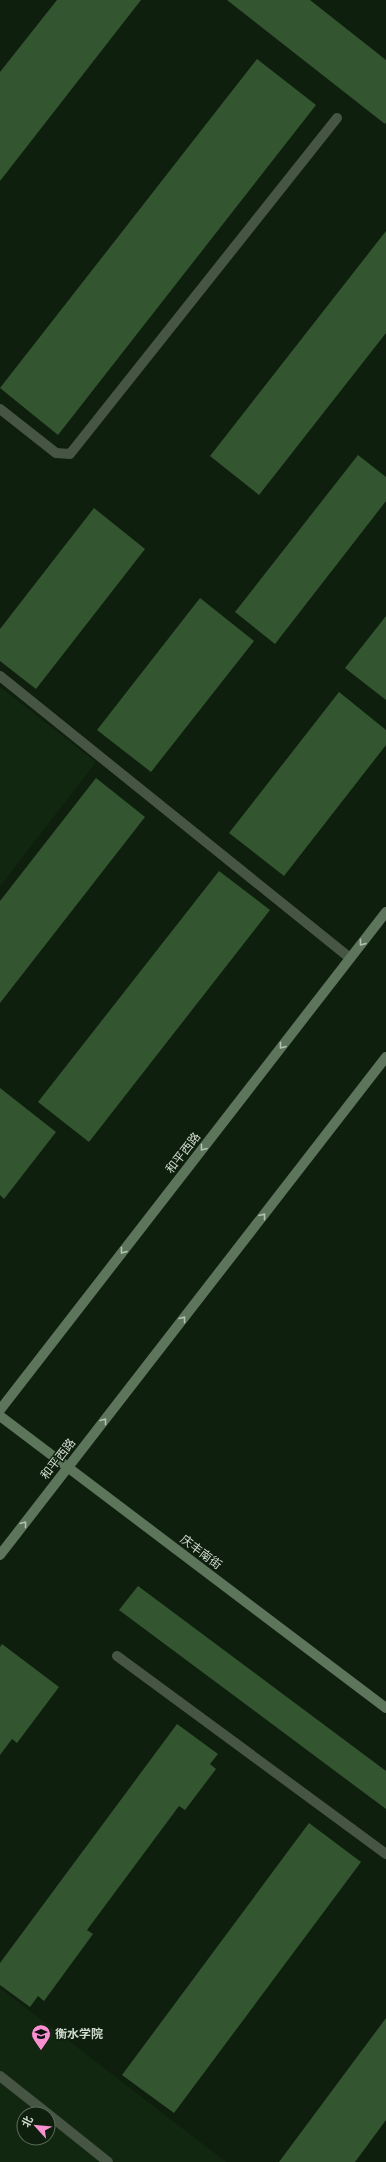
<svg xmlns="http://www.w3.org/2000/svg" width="386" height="2162" font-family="'Roboto Condensed','Noto Sans SC',sans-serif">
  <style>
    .built { fill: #122710; fill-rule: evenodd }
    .building { fill: #335630 }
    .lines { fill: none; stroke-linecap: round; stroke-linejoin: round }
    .lane { stroke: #465544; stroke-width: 10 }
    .street { stroke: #465544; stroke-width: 10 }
    .secondary { stroke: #5d755b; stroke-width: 10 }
    .oneway { stroke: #b2c1b1 }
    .labels { text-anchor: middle; stroke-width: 3; stroke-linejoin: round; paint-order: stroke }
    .street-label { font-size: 12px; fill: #cfdace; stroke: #0f1f0e }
    .poi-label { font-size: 12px; font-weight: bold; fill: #cfdace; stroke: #0f1f0e; text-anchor: start }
  </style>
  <rect width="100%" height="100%" fill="#0f1f0e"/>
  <!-- built -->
  <path class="built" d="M 0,687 L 96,762 L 0,886 Z
    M 0,1988 L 226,2162 L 0,2162 ZM 24,2114 L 48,2114 L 48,2138 L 24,2138 Z"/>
  <!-- building -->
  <path class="building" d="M 57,0 L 141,0 L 0,181 L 0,72 Z
    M 227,0 L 310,0 L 386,60 L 386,122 L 385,124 Z
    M 257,59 L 316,105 L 58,435 L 0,388 Z
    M 386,231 L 386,333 L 259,495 L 210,456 Z
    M 358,455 L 386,477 L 386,501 L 275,644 L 235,612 Z
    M 94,508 L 145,549 L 36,689 L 0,661 L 0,629 Z
    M 200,598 L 254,641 L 151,772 L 97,730 Z
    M 386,616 L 386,700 L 345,668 Z
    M 339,692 L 386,730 L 386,745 L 284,876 L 229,833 Z
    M 96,778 L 145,817 L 0,1003 L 0,901 Z
    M 219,871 L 270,910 L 89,1142 L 38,1102 Z
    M 0,1088 L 56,1132 L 4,1199 L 0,1195 Z
    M 138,1586 L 386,1771 L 386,1809 L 119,1610 Z
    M 2,1644 L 59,1687 L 17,1743 L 12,1739 L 0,1755 L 0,1647 Z
    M 177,1724 L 218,1754 L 210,1764 L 216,1769 L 185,1810 L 179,1806 L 87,1930 L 93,1934 L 44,2001 L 38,1996 L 30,2007 L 0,1985 L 0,1963 Z
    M 309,1823 L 361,1862 L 174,2113 L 122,2075 Z
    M 386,2018 L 386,2120 L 355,2162 L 279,2162 Z"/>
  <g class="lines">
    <!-- lane -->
    <path class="lane" d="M 0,409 L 56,453 L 70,454 L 337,118
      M 117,1656 L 386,1854
      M 0,2076 L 48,2114
      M 48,2114 L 108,2162"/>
    <!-- street -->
    <path class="street" d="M 0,676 L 350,958"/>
    <!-- secondary -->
    <path class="secondary" d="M 0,1410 L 386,912
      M 0,1416 L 386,1708
      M 0,1555 L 386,1057"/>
  </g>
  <!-- one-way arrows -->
  <defs><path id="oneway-chevron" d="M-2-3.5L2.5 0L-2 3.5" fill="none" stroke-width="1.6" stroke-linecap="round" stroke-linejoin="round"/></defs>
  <g class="oneway">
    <use href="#oneway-chevron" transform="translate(362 943) rotate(128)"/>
    <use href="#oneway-chevron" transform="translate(282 1046) rotate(128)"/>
    <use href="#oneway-chevron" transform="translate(203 1148) rotate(128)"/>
    <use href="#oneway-chevron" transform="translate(263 1216) rotate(-52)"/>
    <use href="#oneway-chevron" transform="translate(123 1251) rotate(128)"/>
    <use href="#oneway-chevron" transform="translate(183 1319) rotate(-52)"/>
    <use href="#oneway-chevron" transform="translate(104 1421) rotate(-52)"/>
    <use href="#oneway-chevron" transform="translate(24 1524) rotate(-52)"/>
  </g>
  <!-- icons -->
  <defs>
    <g id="university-pin" transform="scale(1)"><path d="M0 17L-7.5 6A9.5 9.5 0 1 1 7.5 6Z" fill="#f690d0" stroke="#0f1f0e"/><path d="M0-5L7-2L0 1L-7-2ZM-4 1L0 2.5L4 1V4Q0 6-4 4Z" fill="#111"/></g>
  </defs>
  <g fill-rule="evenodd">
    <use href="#university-pin" x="41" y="2034"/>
  </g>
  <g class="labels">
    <!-- street labels -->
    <g class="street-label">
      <text transform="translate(183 1153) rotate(-52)" y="4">和平西路</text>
      <text transform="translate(58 1459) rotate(-52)" y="4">和平西路</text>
      <text transform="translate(201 1552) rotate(37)" y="4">庆丰南街</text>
    </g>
    <!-- poi labels -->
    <g class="poi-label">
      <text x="55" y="2038">衡水学院</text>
    </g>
  </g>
  <!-- north arrow -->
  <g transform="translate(36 2126) rotate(297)"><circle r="19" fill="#0f1f0e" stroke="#5c6a5b"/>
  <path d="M0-3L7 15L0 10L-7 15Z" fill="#f690d0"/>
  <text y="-6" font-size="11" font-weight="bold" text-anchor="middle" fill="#cfdace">北</text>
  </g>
</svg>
